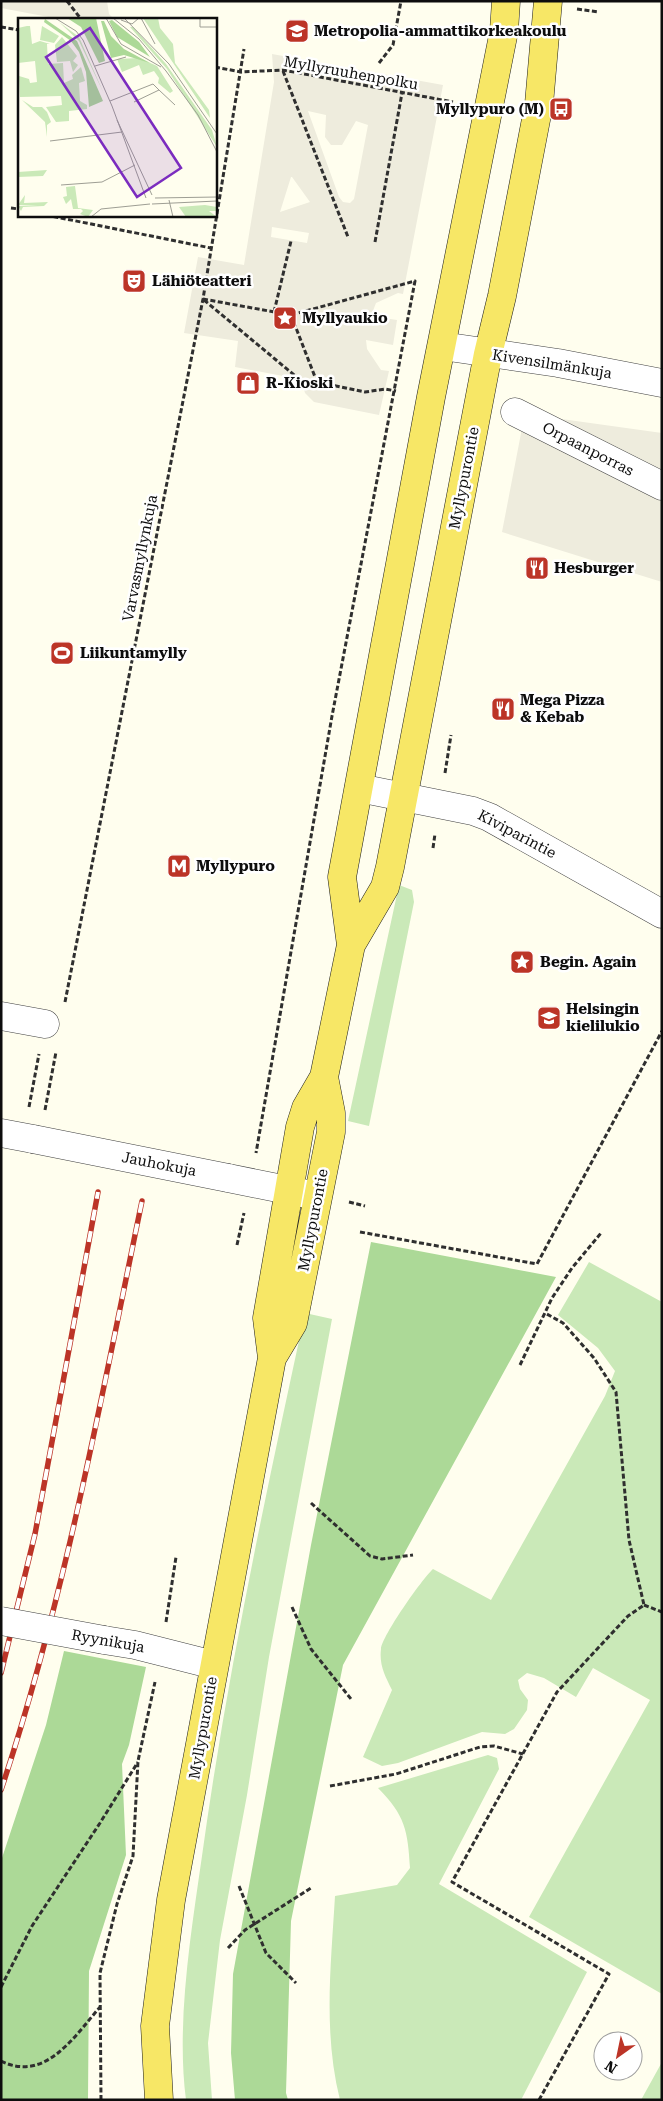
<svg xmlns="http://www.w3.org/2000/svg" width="663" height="2101" font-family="'Roboto Serif',serif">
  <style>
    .green { fill: #cae9b8 }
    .forest { fill: #acd997 }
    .plaza { fill: #eeecdd; fill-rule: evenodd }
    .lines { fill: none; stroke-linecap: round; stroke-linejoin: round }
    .minor-casing { stroke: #404040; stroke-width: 29 }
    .major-casing { stroke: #1e1e1e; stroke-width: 29 }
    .path { stroke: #2f2f2f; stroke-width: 3; stroke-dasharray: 5 2.5; stroke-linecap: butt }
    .minor { stroke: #fff; stroke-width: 28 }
    .major { stroke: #f7e766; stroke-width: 28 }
    .rail-casing { stroke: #bc3427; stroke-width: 5.5 }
    .rail { stroke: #fff; stroke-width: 4; stroke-dasharray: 11; stroke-linecap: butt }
    .minor-bridge-casing { stroke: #404040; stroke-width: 29; stroke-linecap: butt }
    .minor-bridge { stroke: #fff; stroke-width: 28 }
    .labels { text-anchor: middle; stroke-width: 5; stroke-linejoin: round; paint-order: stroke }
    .poi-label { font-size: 15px; font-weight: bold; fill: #0d0d0d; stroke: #fff; text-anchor: start }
    .street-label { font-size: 15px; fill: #0d0d0d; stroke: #fff }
    .inset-road { fill: none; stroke: #9e9e94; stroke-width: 1 }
    .view { fill: #7b2cbf; fill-opacity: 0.15; stroke: #7b2cbf; stroke-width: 2.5 }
    .inset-edge { fill: none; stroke: #0d0d0d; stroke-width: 2.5 }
  </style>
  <rect width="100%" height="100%" fill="#fffeee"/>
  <!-- green -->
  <path class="green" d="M 399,885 L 412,890 L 414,902 L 369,1126 L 348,1121 Z
    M 589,1262 L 662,1302 L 662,1994 L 529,1917 L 650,1700 L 593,1668 L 576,1697 L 544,1678 L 527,1673 L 518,1680 L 520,1689 L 528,1700 L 527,1710 L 514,1729 L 505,1734 L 482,1732 L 398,1763 L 382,1766 L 363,1757 L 392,1690 C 385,1676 379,1665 381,1649 C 382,1636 422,1579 433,1569 L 491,1600 L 605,1396 L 615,1371 L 598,1348 L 558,1315 Z
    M 305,1313 L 332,1319 L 269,1657 L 247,1795 L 220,1940 L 208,2043 L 212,2100 L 186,2100 C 176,2023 191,1933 202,1856 C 227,1674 266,1493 305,1313 Z
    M 488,1755 L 497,1758 L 499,1769 L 439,1884 L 587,1972 L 521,2100 L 340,2100 C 323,2032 331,1965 335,1896 L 397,1885 L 410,1868 C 408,1831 405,1815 378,1788 Z
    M 662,2062 L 662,2100 L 641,2100 Z"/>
  <!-- forest -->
  <path class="forest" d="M 371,1242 L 556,1277 L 343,1665 L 291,1921 L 286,2093 L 288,2100 L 235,2100 L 231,2053 L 233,1974 L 311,1545 Z
    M 64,1651 L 146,1667 L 129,1745 L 122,1764 L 126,1855 L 89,1971 L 88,2100 L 1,2100 L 1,1861 L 46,1725 Z"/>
  <!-- plaza -->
  <path class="plaza" d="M 1,1 L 107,1 L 109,14 L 114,19 L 59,19 L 1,8 Z
    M 272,54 L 443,85 L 403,294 L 398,293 L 376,303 L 371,316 L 397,320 L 393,345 L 366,340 L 367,349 L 381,370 L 389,371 L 379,415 L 314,402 L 305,393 L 302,382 L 299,379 L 235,367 L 238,341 L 184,333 L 198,257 L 244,265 L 274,82 ZM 308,111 L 326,115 L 325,137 L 331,145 L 342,145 L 356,121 L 368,125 L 354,199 L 350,203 L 343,202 L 339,197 ZM 292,177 L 310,202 L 280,212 L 291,177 ZM 272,227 L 309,233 L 307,243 L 271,237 Z
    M 540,416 L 662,433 L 662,582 L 502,532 L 523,423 Z"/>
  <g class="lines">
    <!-- minor casing -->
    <g class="minor-casing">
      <path id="minor" d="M 442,346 L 558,363 L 662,383
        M 515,412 L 662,486
        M 359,788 L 473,811 L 489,817 L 662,914
        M 1,1016 L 45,1024
        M 1,1133 L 33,1139
        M 228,1178 L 317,1196
        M 104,1640 L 135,1645 L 214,1665"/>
    </g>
    <!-- major casing -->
    <g class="major-casing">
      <path id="major" d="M 351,945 L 342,877 L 431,397 L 504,31 L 506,1
        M 272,1358 L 293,1323 L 331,1132 L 331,1113 L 324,1077
        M 159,2100 L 155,2026 L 171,1900 L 272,1358 L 267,1318 L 300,1127 L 306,1108 L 324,1077 L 351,945 L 385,887 L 390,867 L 488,354 L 502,296 L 539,104 L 548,1"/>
    </g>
    <!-- path -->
    <path class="path" d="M 67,1 L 81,19
      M 577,9 L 599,12
      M 1,27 L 19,30
      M 379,63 L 393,45 L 401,1
      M 215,67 L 241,72 L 283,70 L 453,102
      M 283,71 L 348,237
      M 374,88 L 377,74
      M 11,208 L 19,209
      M 46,215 L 211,248
      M 375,242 L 402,93
      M 203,299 L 291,315 L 415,281 L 332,716 L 256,1153
      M 204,300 L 299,379 L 317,382
      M 274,312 L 291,241
      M 291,315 L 317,382 L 365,392 L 385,389 L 396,391
      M 445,773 L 451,735
      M 433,848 L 435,834
      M 65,1002 L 203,299 L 244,49
      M 29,1107 L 39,1054
      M 45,1110 L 56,1052
      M 349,1202 L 365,1206
      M 360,1232 L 537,1264 L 662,1031
      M 237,1245 L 244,1213
      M 520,1365 L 552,1298 L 572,1268 L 601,1233
      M 311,1503 L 370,1556 L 382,1559 L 413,1555
      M 644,1605 L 662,1612
      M 292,1607 L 311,1649 L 351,1699
      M 166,1622 L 176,1557
      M 330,1786 L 396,1774 L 480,1747 L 494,1746 L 523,1754
      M 239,1886 L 266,1953 L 296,1983
      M 228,1948 L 245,1930 L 311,1888
      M 1,1987 L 32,1926 L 100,1823 L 138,1762
      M 1,2061 C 45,2083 74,2037 100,2007
      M 101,2100 L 100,1973 L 117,1904 L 133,1856 L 138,1761 L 155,1682
      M 539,2100 L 609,1974 L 452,1882 L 557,1692 L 628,1616 L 644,1605 L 629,1540 L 616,1392 L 594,1358 L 563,1323 L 545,1313"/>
    <!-- minor -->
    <use href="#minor" class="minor"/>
    <!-- major -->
    <use href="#major" class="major"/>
    <!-- rail casing -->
    <g class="rail-casing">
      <path id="rail" d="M 1,1673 L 35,1534 L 98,1192
        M 1,1790 C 65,1598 101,1399 142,1201"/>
    </g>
    <!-- rail -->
    <use href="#rail" class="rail"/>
    <!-- minor-bridge casing -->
    <g class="minor-bridge-casing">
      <path id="minor-bridge" d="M 33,1139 L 228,1178
        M 1,1621 L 104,1640"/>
    </g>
    <!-- minor-bridge -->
    <use href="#minor-bridge" class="minor-bridge"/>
  </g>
  <!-- icons -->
  <defs>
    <g id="school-square" transform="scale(1.25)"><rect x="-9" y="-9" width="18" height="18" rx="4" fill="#bc3427" stroke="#fff"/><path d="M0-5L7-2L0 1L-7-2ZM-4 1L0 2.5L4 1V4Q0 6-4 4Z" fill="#fff"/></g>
    <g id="bus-square" transform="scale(1.25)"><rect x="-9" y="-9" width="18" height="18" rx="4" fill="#bc3427" stroke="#fff"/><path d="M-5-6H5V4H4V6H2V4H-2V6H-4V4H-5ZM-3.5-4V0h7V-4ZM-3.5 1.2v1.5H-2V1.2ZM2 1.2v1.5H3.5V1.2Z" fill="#fff"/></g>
    <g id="theatre-square" transform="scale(1.25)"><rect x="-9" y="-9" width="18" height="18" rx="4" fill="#bc3427" stroke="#fff"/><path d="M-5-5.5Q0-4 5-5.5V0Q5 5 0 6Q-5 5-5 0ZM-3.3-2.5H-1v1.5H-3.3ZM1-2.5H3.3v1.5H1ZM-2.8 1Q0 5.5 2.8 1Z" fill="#fff"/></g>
    <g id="sight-square" transform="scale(1.25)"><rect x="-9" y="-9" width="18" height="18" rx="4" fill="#bc3427" stroke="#fff"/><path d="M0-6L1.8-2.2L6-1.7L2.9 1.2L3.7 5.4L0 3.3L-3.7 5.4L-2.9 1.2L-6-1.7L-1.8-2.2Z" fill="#fff"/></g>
    <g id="shop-square" transform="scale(1.25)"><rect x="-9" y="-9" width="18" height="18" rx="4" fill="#bc3427" stroke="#fff"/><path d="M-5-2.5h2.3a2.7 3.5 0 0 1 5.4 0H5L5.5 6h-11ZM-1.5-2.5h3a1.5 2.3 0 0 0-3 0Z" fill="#fff"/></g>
    <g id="restaurant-square" transform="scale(1.25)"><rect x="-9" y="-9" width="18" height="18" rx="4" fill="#bc3427" stroke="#fff"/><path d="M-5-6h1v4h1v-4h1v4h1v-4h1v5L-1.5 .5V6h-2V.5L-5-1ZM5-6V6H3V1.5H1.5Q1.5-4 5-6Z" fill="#fff"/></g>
    <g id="stadium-square" transform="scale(1.25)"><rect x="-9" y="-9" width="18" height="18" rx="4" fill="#bc3427" stroke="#fff"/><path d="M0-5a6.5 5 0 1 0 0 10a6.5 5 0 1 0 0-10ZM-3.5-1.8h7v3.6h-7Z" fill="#fff"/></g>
    <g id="metro-square" transform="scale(1.25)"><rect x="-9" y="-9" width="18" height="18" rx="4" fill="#bc3427" stroke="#fff"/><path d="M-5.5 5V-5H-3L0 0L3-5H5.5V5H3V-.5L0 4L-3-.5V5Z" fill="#fff"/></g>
  </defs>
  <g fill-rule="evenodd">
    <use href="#school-square" x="297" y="31"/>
    <use href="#bus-square" x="561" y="109"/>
    <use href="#theatre-square" x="134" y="281"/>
    <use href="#sight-square" x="285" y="318"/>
    <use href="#shop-square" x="248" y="383"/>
    <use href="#restaurant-square" x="537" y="568"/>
    <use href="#stadium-square" x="62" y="653"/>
    <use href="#restaurant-square" x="503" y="709"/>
    <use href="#metro-square" x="179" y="866"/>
    <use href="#sight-square" x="522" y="962"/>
    <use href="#school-square" x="549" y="1018"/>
  </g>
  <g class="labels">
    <!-- poi labels -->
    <g class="poi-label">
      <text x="314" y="36">Metropolia-ammattikorkeakoulu</text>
      <text x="544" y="114" text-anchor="end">Myllypuro (M)</text>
      <text x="152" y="286">Lähiöteatteri</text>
      <text x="302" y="323">Myllyaukio</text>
      <text x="266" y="388">R-Kioski</text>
      <text x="554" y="573">Hesburger</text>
      <text x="80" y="658">Liikuntamylly</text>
      <text x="520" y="705">Mega Pizza<tspan x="520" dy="17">&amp; Kebab</tspan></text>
      <text x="196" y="871">Myllypuro</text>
      <text x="540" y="967">Begin. Again</text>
      <text x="566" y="1014">Helsingin<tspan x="566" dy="17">kielilukio</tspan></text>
    </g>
    <!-- street labels -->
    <g class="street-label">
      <text transform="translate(351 73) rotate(10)" y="5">Myllyruuhenpolku</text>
      <text transform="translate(552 364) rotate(9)" y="5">Kivensilmänkuja</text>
      <text transform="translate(588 449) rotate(27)" y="5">Orpaanporras</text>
      <text transform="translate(464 478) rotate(-79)" y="5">Myllypurontie</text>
      <text transform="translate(140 558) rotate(-79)" y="5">Varvasmyllynkuja</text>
      <text transform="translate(517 834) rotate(28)" y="5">Kiviparintie</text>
      <text transform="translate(159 1164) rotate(11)" y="5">Jauhokuja</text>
      <text transform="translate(313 1220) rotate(-79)" y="5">Myllypurontie</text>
      <text transform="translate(108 1641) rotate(10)" y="5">Ryynikuja</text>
      <text transform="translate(203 1728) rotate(-80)" y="5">Myllypurontie</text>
    </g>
  </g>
  <!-- overview -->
  <g transform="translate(18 18)">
    <rect width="199" height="199" fill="#fffeee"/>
    <path d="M 125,0 L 140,0 L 142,10 L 155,26 L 157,45 L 191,92 L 192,100 ZM 41,4 L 61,19 L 86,76 L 61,23 ZM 9,8 L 12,8 L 14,26 L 22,23 L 32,26 L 29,26 L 30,46 L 45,45 L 46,65 L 55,61 L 54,57 L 63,49 L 67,63 L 61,65 L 62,83 L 69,87 L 69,91 L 51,93 L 51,103 L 38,104 L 28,89 L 44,87 L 43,78 L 2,79 L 1,58 L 11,61 L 12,65 L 19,64 L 17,43 L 0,45 L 0,10 ZM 24,8 L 41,18 L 36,25 L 22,22 ZM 112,9 L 115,9 L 148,46 L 194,112 L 199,129 L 149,51 ZM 44,19 L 59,38 L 55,43 L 60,47 L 55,54 L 52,43 L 39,44 L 37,27 ZM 121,40 L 139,48 L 155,73 L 152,75 L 140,65 L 141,60 L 136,53 L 125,57 L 121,47 L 104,54 L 99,41 ZM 4,82 L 15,89 L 24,89 L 29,94 L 33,104 L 29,107 L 29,119 L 27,104 ZM 29,152 L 25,158 L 0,159 L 0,154 ZM 57,168 L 60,190 L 75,192 L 70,199 L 62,196 L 65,193 L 63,191 L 55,191 L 53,181 L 48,186 L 45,179 L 49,178 L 48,169 ZM 7,177 L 6,185 L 30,184 L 26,188 L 5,189 L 3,193 L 0,188 L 20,187 L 0,187 ZM 187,187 L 199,189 L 199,193 L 191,193 L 199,199 L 168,199 L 161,189 Z" fill="#cae9b8"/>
    <path d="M 49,0 L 78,0 L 87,43 L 81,45 L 63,9 ZM 27,1 L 59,23 L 85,83 L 71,89 L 68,54 L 61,34 L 53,23 L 26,4 ZM 94,2 L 121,24 L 132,39 L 99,19 L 91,3 ZM 83,3 L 86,3 L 93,18 L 106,31 L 132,45 L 106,37 L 93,40 Z" fill="#acd997"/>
    <path class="inset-road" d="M 37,0 L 58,13 L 65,22 L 94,88 L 128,180M 88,0 L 103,26 L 143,49M 95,0 L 121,21 L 148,53 L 180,97 L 199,134M 106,0 L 151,46 L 199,116M 123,0 L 137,26M 182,0 L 182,9 L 199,9M 103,2 L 114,6 L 121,0M 77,48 L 108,39M 141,72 L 157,87M 92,83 L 135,66 L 141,72M 116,84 L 141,72M 99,102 L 134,177M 32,123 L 104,114M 43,167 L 84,164 L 117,147M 137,180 L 199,179M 151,182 L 155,199M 134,186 L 199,183M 73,199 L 83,191 L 132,186"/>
    <path class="view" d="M 72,10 L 163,150 L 119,179 L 28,39 Z"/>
    <rect width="199" height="199" class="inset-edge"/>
  </g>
  <!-- border -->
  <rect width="663" height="2101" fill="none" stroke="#0d0d0d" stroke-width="5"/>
  <!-- north arrow -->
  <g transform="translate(618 2056) rotate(213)"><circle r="24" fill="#ffffff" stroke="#9e9e9e"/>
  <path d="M0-4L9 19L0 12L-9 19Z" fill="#bc3427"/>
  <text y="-8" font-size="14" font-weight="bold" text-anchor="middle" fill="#0d0d0d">N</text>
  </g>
</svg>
